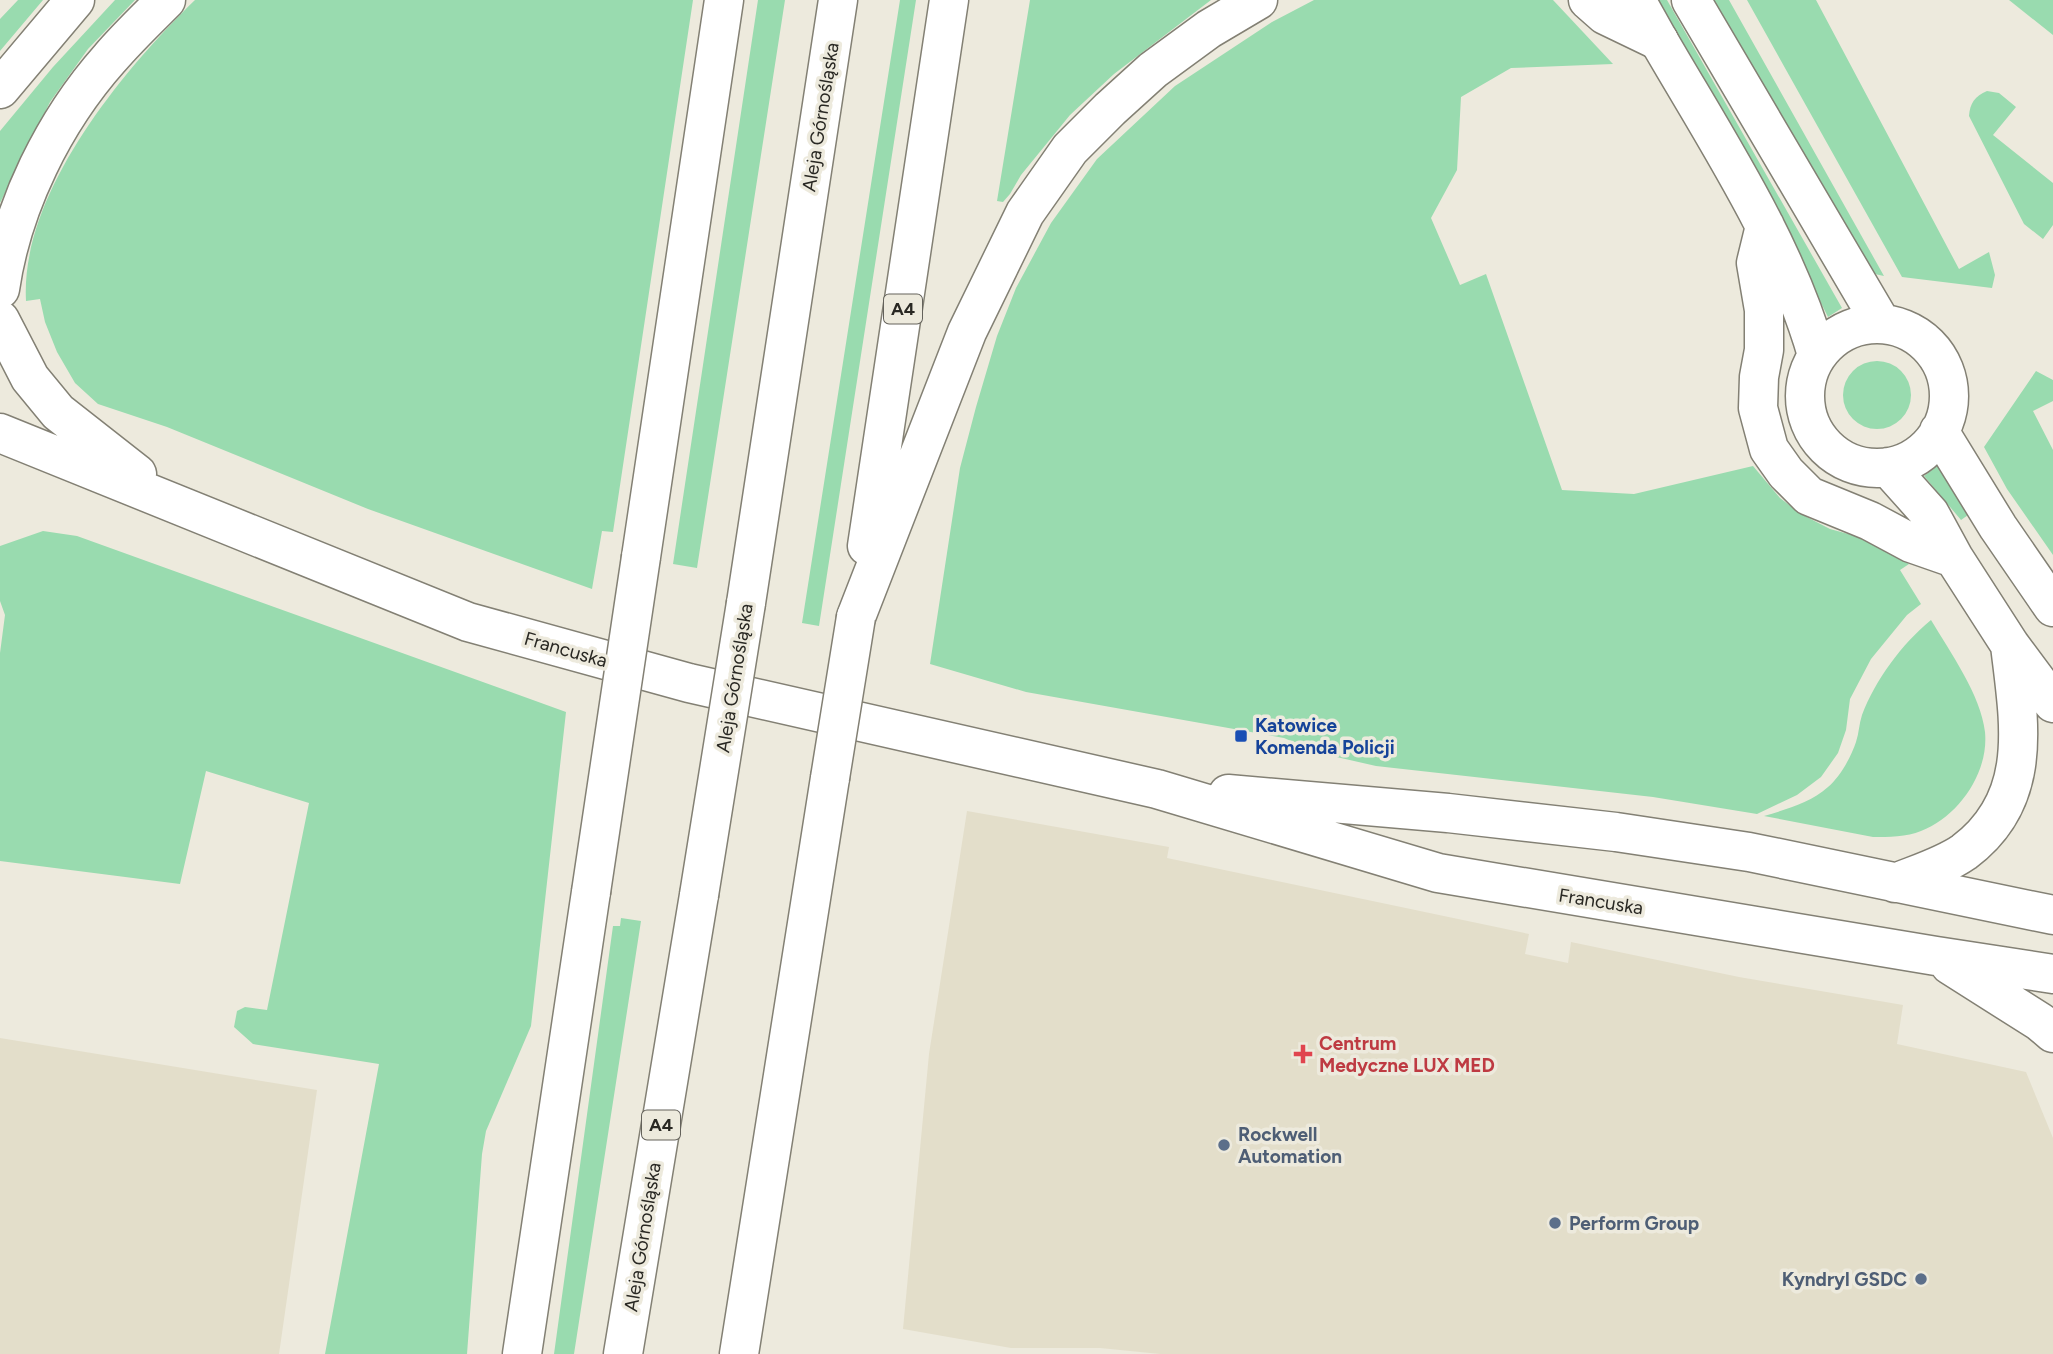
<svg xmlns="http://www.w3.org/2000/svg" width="2053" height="1354" font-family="Figtree,sans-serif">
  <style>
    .built { fill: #e3deca }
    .green { fill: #99dbaf }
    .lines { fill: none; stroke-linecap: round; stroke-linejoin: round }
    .street-casing { stroke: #838074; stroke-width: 41 }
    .secondary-casing { stroke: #838074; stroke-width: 41 }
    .highway-casing { stroke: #838074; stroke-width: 41 }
    .street { stroke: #fff; stroke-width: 38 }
    .secondary { stroke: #fff; stroke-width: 38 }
    .highway { stroke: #fff; stroke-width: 38 }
    .secondary-bridge-casing { stroke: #838074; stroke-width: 41; stroke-linecap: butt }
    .highway-bridge-casing { stroke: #838074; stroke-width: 41; stroke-linecap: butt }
    .secondary-bridge { stroke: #fff; stroke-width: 38 }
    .highway-bridge { stroke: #fff; stroke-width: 38 }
    .transit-dot { fill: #1a4fb4; stroke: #edeadd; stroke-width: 2.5 }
    .health-dot { fill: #e0444e; stroke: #edeadd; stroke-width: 2.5 }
    .service-dot { fill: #5c6f8a; stroke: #edeadd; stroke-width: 2.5 }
    .labels { text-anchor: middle; stroke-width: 7; stroke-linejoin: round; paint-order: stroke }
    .shield { fill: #edeadd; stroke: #64625b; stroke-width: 2 }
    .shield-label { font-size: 18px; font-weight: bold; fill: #292823 }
    .street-label { font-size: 19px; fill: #292823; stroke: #edeadd }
    .transit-label { font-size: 19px; font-weight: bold; fill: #164399; stroke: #edeadd; text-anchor: start }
    .health-label { font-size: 19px; font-weight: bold; fill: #be3a42; stroke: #edeadd; text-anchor: start }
    .service-label { font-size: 19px; font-weight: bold; fill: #4e5e75; stroke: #edeadd; text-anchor: start }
  </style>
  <rect width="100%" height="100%" fill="#edeadd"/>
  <!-- built -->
  <path class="built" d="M 967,811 L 1169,847 L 1167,858 L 1529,934 L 1525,954 L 1568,963 L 1571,942 L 1739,977 L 1903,1005 L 1897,1044 L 2026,1072 L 2053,1138 L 2053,1354 L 1160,1354 L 1100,1348 L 1011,1348 L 903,1329 L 929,1054 Z
    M 0,1038 L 317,1090 L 279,1354 L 0,1354 Z"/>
  <!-- green -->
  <path class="green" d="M 18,0 L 43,0 L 0,51 L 0,19 Z
    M 115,0 L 135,0 L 88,49 L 50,102 L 0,203 L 0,131 L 53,67 Z
    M 195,0 L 693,0 L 613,532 L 602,531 L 592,589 L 368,509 L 167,427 L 98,404 L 75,383 L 57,352 L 45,322 L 40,299 L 26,301 C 20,194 122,71 195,0 Z
    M 758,0 L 785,0 L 697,568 L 673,564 Z
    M 900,0 L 916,0 L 819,626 L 802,623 Z
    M 1030,0 L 1211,0 L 1114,74 L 1070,115 L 1021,175 L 1010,194 L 1003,202 L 997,201 Z
    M 1314,0 L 1553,0 L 1613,64 L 1511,68 L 1461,97 L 1457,170 L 1431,218 L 1460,285 L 1486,274 L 1562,490 L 1634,494 L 1753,466 L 1780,498 L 1801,514 L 1830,529 L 1863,538 L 1909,564 L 1900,570 L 1921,604 L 1907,615 L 1871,659 L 1850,699 L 1846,730 L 1838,753 L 1821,777 L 1797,795 L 1757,814 L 1653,797 L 1376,766 L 1319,753 L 1284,738 L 1026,692 L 930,664 L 960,468 L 976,407 L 997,336 L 1016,288 L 1051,223 L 1097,159 L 1175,86 L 1272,22 Z
    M 1653,0 L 1667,0 L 1842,308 L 1828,317 L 1793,247 Z
    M 1713,0 L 1729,0 L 1884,276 L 1870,273 L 1859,257 Z
    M 1747,0 L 1816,0 L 1959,269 L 1989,252 L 1995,275 L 1992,288 L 1902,277 Z
    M 2009,0 L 2053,0 L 2053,35 Z
    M 1987,91 L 1999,93 L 2016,107 L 1993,135 L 2053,183 L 2053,225 L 2043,239 L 2024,224 L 1969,116 C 1970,103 1975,96 1987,91 Z
    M1843 395a34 34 0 1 1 68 0a34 34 0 1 1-68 0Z
    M 2036,371 L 2053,380 L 2053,401 L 2033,411 L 2053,450 L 2053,555 L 2007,489 L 1984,447 Z
    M 1940,464 L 1971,513 L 1961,520 L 1924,476 Z
    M 43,531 L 77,536 L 566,712 L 531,1026 L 486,1131 L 482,1154 L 467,1354 L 325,1354 L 379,1064 L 253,1044 L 234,1027 L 237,1011 L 245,1007 L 267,1010 L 309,803 L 206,771 L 180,884 L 0,861 L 0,653 L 5,615 L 0,601 L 0,546 Z
    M 1931,620 C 1950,652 1981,695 1985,732 C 1989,773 1958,817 1921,831 C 1907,837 1888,837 1873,837 L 1764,816 C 1787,809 1810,803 1828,787 C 1840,777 1851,757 1856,742 C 1859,733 1859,724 1862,715 C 1876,679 1901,645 1931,620 Z
    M 621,918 L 641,921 L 574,1354 L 554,1354 L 613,926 L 620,926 Z"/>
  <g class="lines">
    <!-- street casing -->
    <g class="street-casing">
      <path id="street" d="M 1636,0 L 1659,41"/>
    </g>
    <!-- secondary casing -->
    <g class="secondary-casing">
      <path id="secondary" d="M 1691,0 L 1881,323
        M 1659,41 C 1717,141 1785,243 1817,355
        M 0,89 L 75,0
        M 1765,226 L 1756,263 L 1764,310 L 1764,350 L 1759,377 L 1758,408 L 1769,449 L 1786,473 L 1809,496 L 1870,521 L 1911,543 L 1954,558
        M 0,289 C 12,206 54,121 110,58 C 127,38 147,19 166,0
        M 0,320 L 30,378 L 58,412 L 137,474
        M1805 396a72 72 0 1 1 144 0a72 72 0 1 1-144 0Z
        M 1939,431 L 1998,527 L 2053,607
        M 0,433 L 468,622 L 689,683 L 1157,789 L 1438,873 L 1936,956 L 2053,974
        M 1888,467 L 1930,514 L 1954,558 L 2010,645 L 2053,703
        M 641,557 L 724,0
        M 1228,794 L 1448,813 L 1616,832 L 1749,852 L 2053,915
        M 1895,883 C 1917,874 1944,866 1964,852 C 2035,799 2019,722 2010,645
        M 1950,965 L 2040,1022 L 2053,1033
        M 522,1354 L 591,892"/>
    </g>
    <!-- highway casing -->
    <g class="highway-casing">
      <path id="highway" d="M 1588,0 L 1605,15 L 1659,41
        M 867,546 L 949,0
        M 746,603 L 838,0
        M 856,617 L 967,332 L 1025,213 L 1070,149 L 1110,109 L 1153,70 L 1209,29 L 1258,0
        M 623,1354 L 699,895
        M 739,1354 L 830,778"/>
    </g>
    <!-- street -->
    <use href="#street" class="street"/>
    <!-- secondary -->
    <use href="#secondary" class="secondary"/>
    <!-- highway -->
    <use href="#highway" class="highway"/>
    <!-- secondary-bridge casing -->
    <g class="secondary-bridge-casing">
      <path id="secondary-bridge" d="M 591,892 L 641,557"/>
    </g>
    <!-- highway-bridge casing -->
    <g class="highway-bridge-casing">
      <path id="highway-bridge" d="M 830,778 L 856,617
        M 699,895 L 746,603"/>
    </g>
    <!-- secondary-bridge -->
    <use href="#secondary-bridge" class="secondary-bridge"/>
    <!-- highway-bridge -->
    <use href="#highway-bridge" class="highway-bridge"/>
  </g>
  <!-- markers -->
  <rect class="transit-dot" x="1234" y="729" width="14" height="14" rx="3.5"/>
  <path class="health-dot" d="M1299.5 1043.5h7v7h7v7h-7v7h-7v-7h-7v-7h7z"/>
  <g class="service-dot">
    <circle cx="1224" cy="1145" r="7"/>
    <circle cx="1555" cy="1223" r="7"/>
    <circle cx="1921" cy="1279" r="7"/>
  </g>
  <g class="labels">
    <!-- shield labels -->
    <g class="shield">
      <rect x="884" y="294.5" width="38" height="29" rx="5"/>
      <rect x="642" y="1110.5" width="38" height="29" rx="5"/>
    </g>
    <g class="shield-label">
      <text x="903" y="315">A4</text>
      <text x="661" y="1131">A4</text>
    </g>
    <!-- street labels -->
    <g class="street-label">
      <text transform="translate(820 117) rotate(-81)" y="7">Aleja Górnośląska</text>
      <text transform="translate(566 649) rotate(16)" y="7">Francuska</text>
      <text transform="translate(734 678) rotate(-81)" y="7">Aleja Górnośląska</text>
      <text transform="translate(1601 901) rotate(9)" y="7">Francuska</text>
      <text transform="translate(642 1237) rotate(-81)" y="7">Aleja Górnośląska</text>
    </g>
    <!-- transit labels -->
    <g class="transit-label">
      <text x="1255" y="732">Katowice<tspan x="1255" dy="22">Komenda Policji</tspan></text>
    </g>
    <!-- health labels -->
    <g class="health-label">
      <text x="1319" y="1050">Centrum<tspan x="1319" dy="22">Medyczne LUX MED</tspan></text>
    </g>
    <!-- service labels -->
    <g class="service-label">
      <text x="1238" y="1141">Rockwell<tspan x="1238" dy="22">Automation</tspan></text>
      <text x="1569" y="1230">Perform Group</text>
      <text x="1907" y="1286" text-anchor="end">Kyndryl GSDC</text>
    </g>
  </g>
</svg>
